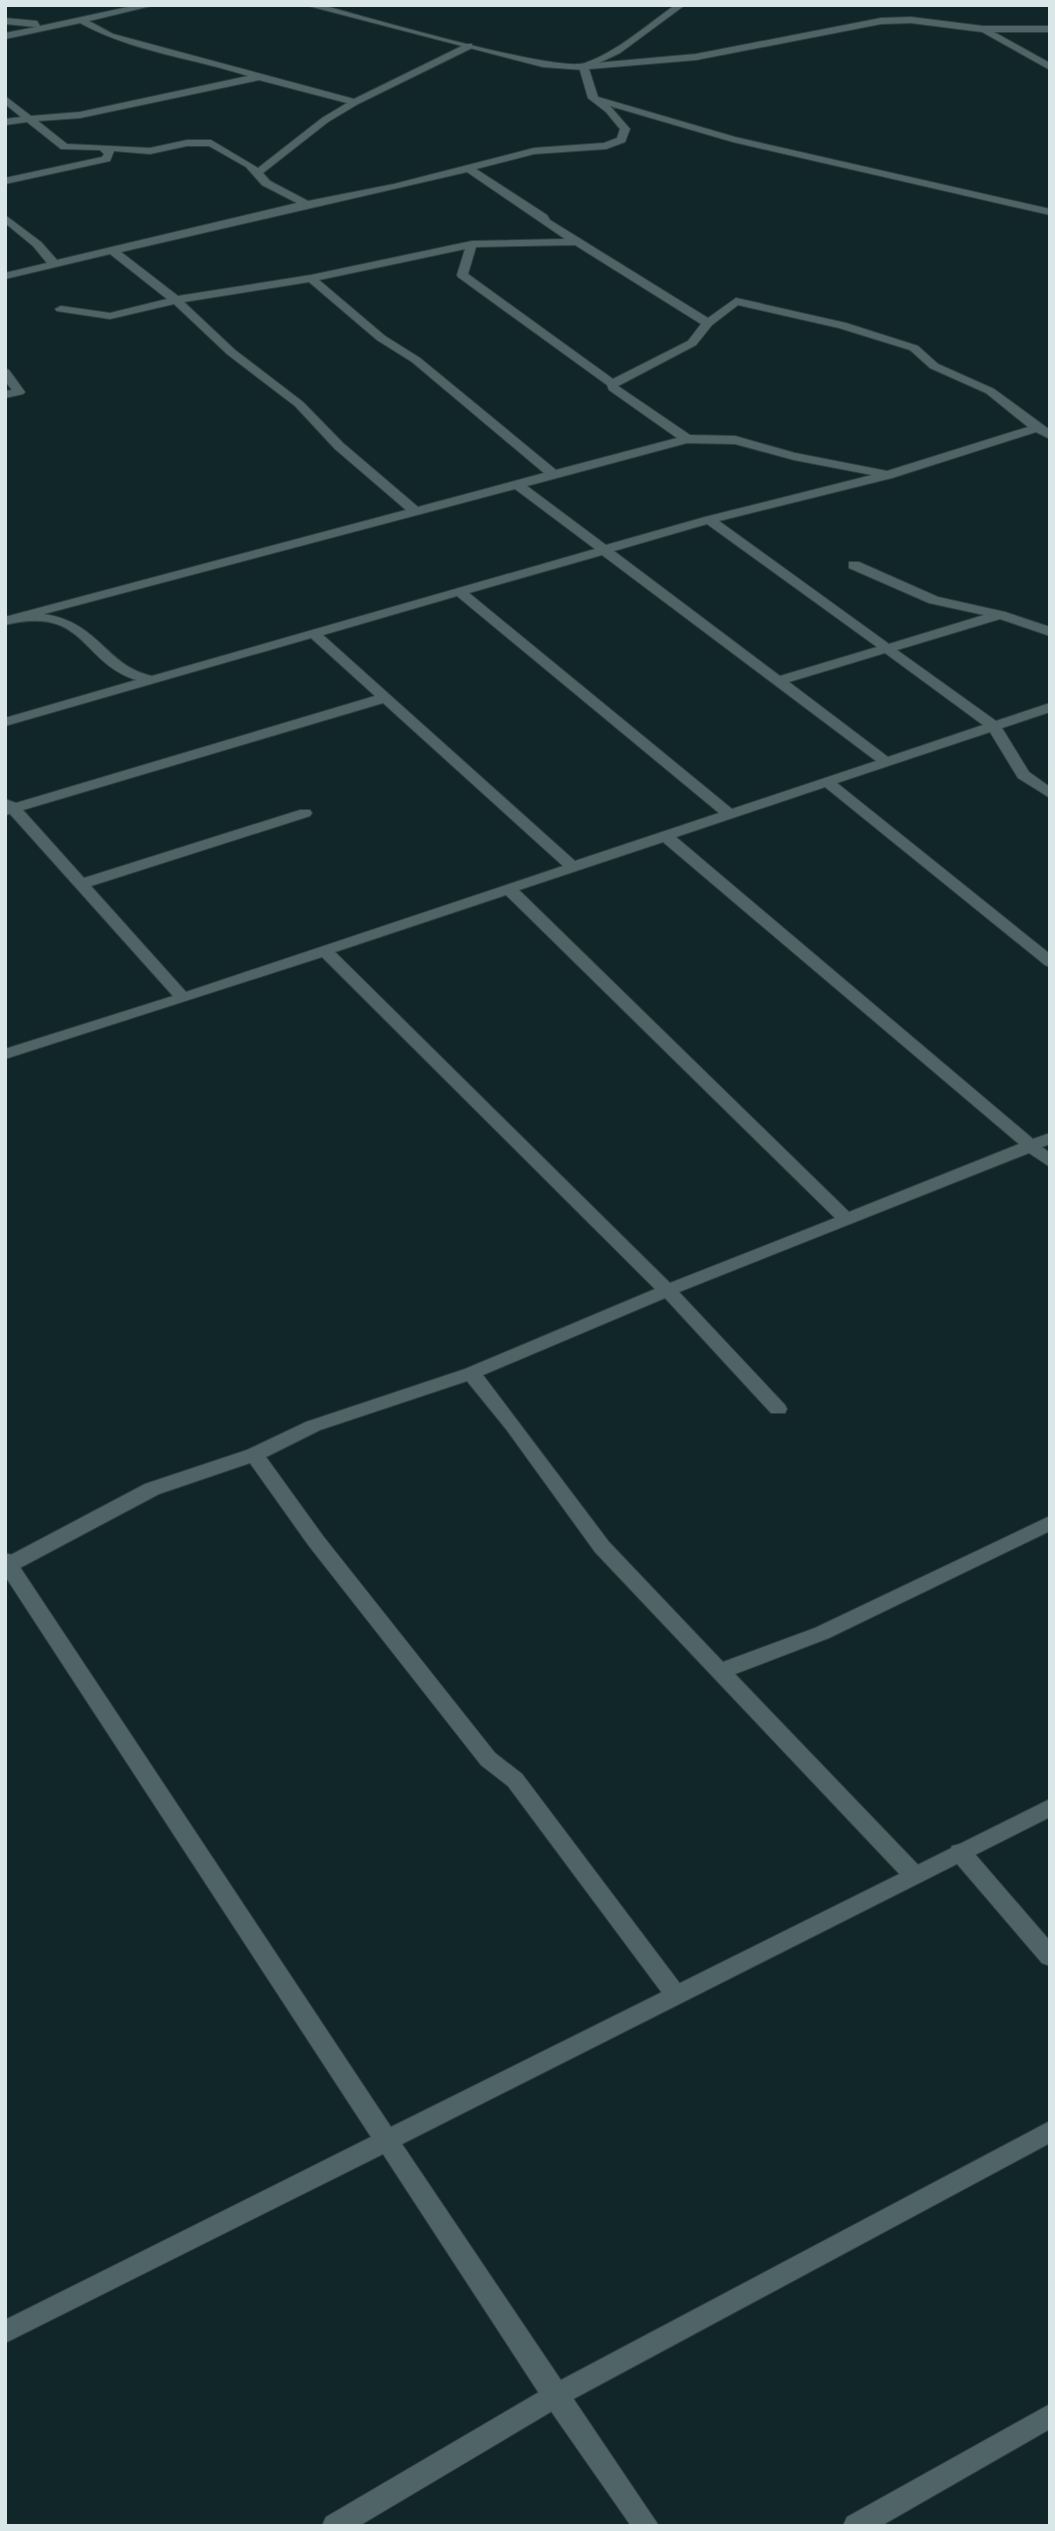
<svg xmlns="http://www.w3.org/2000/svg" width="1055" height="2531" font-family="'Libre Baskerville',serif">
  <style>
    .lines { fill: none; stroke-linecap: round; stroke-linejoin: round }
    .minor-casing { stroke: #303f40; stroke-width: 2 }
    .tertiary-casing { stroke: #303f40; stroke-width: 2 }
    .minor { fill: #4e6466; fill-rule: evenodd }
    .tertiary { fill: #4e6466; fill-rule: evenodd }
  </style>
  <rect width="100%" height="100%" fill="#112628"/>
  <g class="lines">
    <!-- minor casing -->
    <g class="minor-casing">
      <path id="minor" d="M 137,5 L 155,5 L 89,21 L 113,34 L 354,99 L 466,44 L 472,44 L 472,48 L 358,104 L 328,122 L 263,173 L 270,181 L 308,201 L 394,184 L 534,148 L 604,143 L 617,138 L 620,129 L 606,112 L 588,98 L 579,67 L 584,64 L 696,54 L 881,18 L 911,17 L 983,26 L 1050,26 L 1050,32 L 994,32 L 1050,63 L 1050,70 L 982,32 L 911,23 L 881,24 L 696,60 L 589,69 L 598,97 L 735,137 L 1050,209 L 1050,215 L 733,142 L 610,106 L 630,129 L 625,142 L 606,149 L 534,154 L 476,169 L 547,215 L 550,220 L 708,318 L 736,298 L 846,323 L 918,346 L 938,364 L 994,389 L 1050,430 L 1050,439 L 1036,432 L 892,478 L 719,521 L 889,644 L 984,615 L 929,603 L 849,568 L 849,562 L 859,562 L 938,597 L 1005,612 L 1050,627 L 1050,636 L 1000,619 L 897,650 L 996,721 L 1050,703 L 1050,712 L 1002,728 L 1029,772 L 1050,787 L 1050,798 L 1018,778 L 990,732 L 837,783 L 1050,954 L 1050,967 L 1045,965 L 825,787 L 676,837 L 1033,1139 L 1050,1133 L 1050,1144 L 1042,1147 L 1050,1153 L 1050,1167 L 1029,1153 L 679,1292 L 785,1405 L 787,1409 L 785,1413 L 771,1413 L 665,1298 L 483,1375 L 609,1542 L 723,1662 L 815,1628 L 1050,1516 L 1050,1531 L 829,1638 L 735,1674 L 922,1869 L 925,1875 L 922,1881 L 914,1884 L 906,1881 L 595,1552 L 506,1429 L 467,1381 L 320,1430 L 266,1457 L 323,1536 L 495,1753 L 522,1774 L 684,1989 L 687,1995 L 684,2001 L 676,2004 L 668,2001 L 508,1786 L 481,1765 L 309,1546 L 250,1463 L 159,1494 L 16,1570 L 5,1571 L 5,1558 L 145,1484 L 247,1450 L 306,1422 L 465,1369 L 655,1289 L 322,957 L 5,1059 L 5,1049 L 173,996 L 10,814 L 5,815 L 5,799 L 16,803 L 375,696 L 311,638 L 5,726 L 5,718 L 136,680 C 80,662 85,605 5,625 L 5,617 L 406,510 L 335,449 L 295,406 L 227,354 L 174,304 L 110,319 L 57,311 L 55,309 L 61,306 L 110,313 L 167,299 L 110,254 L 5,279 L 5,273 L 47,263 L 33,246 L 5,223 L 5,215 L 41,242 L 57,260 L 297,203 L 262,185 L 246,167 L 209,146 L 187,146 L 150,154 L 114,151 L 110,161 L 5,184 L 5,178 L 102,157 L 104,154 L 100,150 L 61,149 L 27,122 L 5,125 L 5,119 L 21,117 L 5,104 L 5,96 L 31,116 L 80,112 L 248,76 C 192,58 130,51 80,23 L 5,39 L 5,33 L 36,27 L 5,24 L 5,18 L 37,21 L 40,26 ZM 259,80 L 347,103 L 322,118 L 258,168 L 211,140 L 187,140 L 150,148 L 67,144 L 38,121 L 80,118 ZM 467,172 L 565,239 L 472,241 L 311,275 L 178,296 L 121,252 ZM 575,245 L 701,324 L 688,341 L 613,379 L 468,274 L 476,247 ZM 465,249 L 457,275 L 458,277 L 607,385 L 609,390 L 677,438 L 556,470 L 420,358 L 385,336 L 319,280 ZM 309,282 L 377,340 L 412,362 L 544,473 L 418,507 L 343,443 L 303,402 L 235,350 L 184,302 ZM 738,305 L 839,328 L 910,350 L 930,368 L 986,393 L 1028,427 L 887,471 L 795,453 L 735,436 L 690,435 L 618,386 L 696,345 L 712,325 ZM 687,443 L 735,444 L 794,460 L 872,475 L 705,517 L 606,545 L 527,486 ZM 515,489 L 595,549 L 152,676 C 104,665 101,623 44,614 ZM 707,524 L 877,647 L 780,676 L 614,551 ZM 602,555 L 876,761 L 732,809 L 469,593 ZM 457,596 L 719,813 L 575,861 L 323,635 ZM 885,653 L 983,725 L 888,757 L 789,682 ZM 383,703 L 563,866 L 186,992 L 91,886 L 310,816 L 312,813 L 310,810 L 300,810 L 84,878 L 23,810 ZM 663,842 L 1019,1144 L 849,1212 L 519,890 ZM 506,895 L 835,1218 L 670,1283 L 335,952 Z
        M 5,369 L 9,370 L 25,392 L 23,394 L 5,398 L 5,391 L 12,390 L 5,381 Z
        M 960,1844 L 968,1846 L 1050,1941 L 1050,1966 L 1042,1963 L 952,1858 L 949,1852 L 952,1846 Z
        M 1050,2121 L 1050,2143 L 564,2404 L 359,2526 L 322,2526 L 326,2517 L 546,2388 Z
        M 1050,2404 L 1050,2429 L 881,2526 L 843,2526 L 847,2517 Z"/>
    </g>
    <!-- tertiary casing -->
    <g class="tertiary-casing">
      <path id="tertiary" d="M 305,5 L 321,5 C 364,16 555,73 585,63 C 618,51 647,25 675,5 L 685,5 L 620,53 L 584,70 L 543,67 Z
        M 5,1553 L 12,1555 L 391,2127 L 1050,1799 L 1050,1817 L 402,2144 L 659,2526 L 631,2526 L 546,2404 L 383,2154 L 5,2343 L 5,2320 L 371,2137 L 5,1576 Z"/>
    </g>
    <!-- minor -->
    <use href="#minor" class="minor"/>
    <!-- tertiary -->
    <use href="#tertiary" class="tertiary"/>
  </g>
  <!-- border -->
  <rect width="1055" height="2531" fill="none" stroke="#dae7e8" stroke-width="14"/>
</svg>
